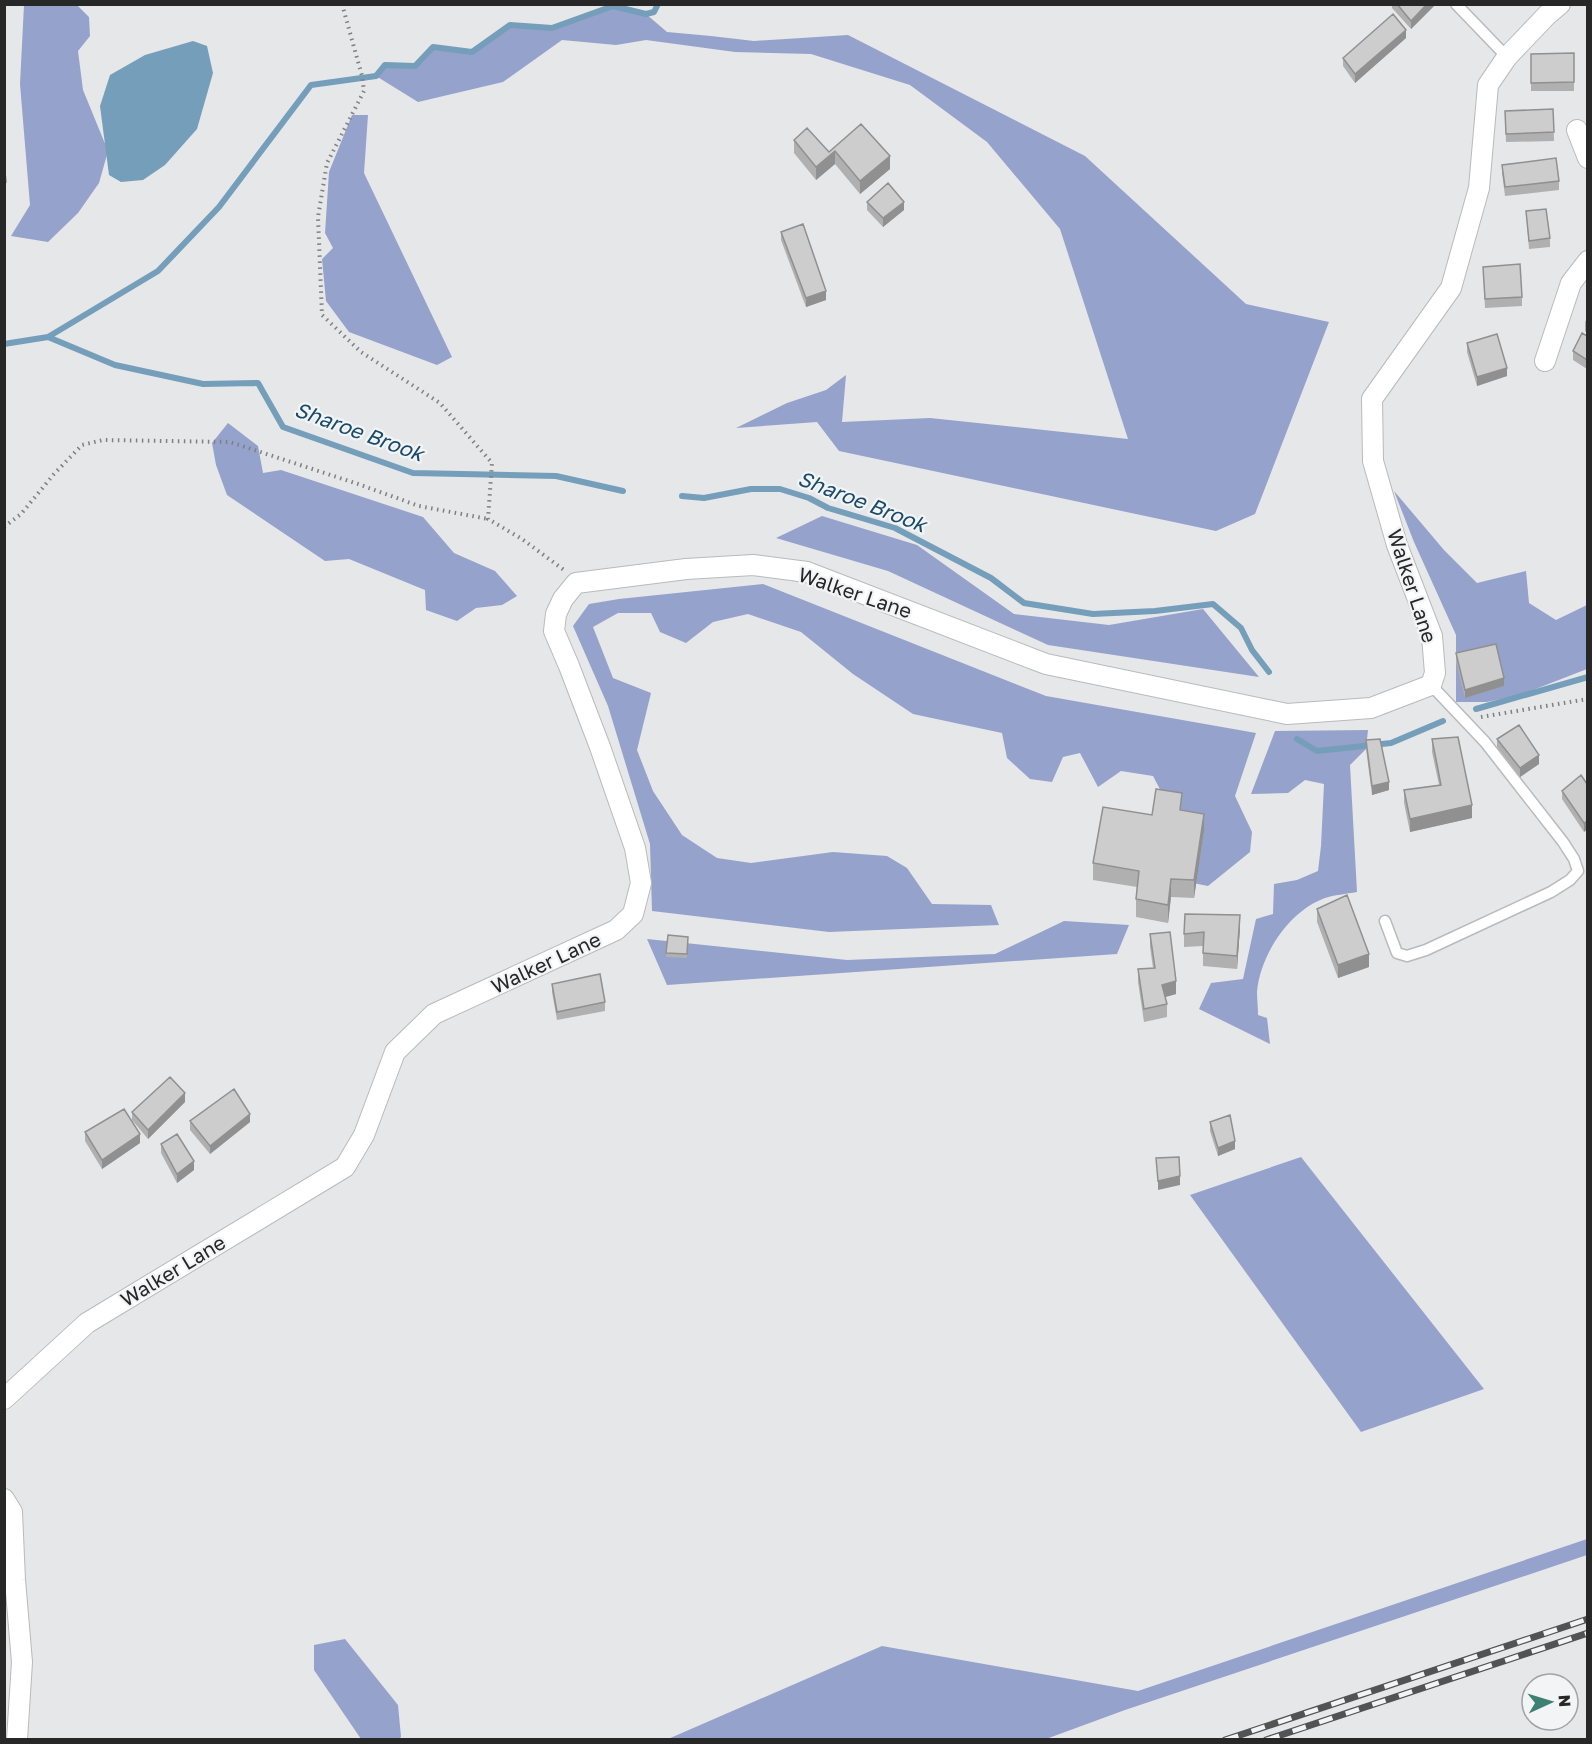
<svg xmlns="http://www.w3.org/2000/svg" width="1592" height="1744" font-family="'Golos Text',sans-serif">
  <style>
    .forest { fill: #95a2cb }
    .water { fill: #759eba }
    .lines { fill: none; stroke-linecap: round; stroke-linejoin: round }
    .stream { stroke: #759eba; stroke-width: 6 }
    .service-casing { stroke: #b9babb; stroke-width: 13 }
    .minor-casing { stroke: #b9babb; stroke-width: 22 }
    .path { stroke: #808081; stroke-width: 4; stroke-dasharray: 1.5 4.5; stroke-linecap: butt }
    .service { stroke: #fff; stroke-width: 10 }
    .minor { stroke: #fff; stroke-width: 20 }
    .rail-casing { stroke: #535354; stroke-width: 7 }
    .rail { stroke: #f3f4f5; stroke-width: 4.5; stroke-dasharray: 14; stroke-linecap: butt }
    .wall { fill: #b1b0b0 }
    .shaded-wall { fill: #909090 }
    .building { fill: #cecdcd; stroke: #909090; stroke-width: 1.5 }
    .labels { text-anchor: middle; stroke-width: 4.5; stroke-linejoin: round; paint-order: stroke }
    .street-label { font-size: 20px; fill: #272728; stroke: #f3f4f5 }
    .water-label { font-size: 21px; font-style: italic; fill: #194b69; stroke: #f3f4f5 }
  </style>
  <rect width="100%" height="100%" fill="#e6e7e8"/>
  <!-- forest -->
  <path class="forest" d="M 24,5 L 77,5 L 89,17 L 90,36 L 78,51 L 83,90 L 108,151 L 99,183 L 78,213 L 48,242 L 11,236 L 30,205 L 20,84 Z
    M 613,6 L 646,14 L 667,32 L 711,36 L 754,41 L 848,35 L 1085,156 L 1246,304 L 1329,322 L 1255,514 L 1216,531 L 839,451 L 817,422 L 736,428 L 787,403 L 826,390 L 846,375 L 842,422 L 930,418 L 1128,439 L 1060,229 L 987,142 L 910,85 L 811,54 L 735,52 L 646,40 L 616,45 L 562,40 L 503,82 L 418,102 L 376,76 L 385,65 L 415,66 L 433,47 L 472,52 L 510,25 L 552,28 Z
    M 352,115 L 368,115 L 364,173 L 452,357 L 437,365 L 349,332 L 326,301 L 322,259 L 333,248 L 325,233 L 329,172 Z
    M 228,423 L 258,446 L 263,473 L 281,470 L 423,517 L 454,553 L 495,571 L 517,596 L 502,605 L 476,608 L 457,621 L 426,610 L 425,590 L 349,559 L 325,561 L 227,495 L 216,465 L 212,443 Z
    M 1394,491 L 1444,550 L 1477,583 L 1526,571 L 1529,603 L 1556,620 L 1587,605 L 1587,669 L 1523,694 L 1487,702 L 1456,702 L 1456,635 L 1414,542 Z
    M 822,516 L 917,545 L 1014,614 L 1109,625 L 1203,609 L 1259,677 L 1048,645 L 888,571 L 776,538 Z
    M 763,584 L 1046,696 L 1256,733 L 1235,796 L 1252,832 L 1250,852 L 1208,886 L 1193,883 L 1203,837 L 1183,833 L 1153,776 L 1121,771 L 1098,787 L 1080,753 L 1063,757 L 1052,782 L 1030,779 L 1007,758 L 1002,733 L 913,714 L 853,674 L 801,632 L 748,614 L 713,622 L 686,643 L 660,632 L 651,613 L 618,613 L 593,627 L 613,678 L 651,693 L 637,750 L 653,791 L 682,835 L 717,858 L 751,863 L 833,852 L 887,856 L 907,868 L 932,904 L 991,905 L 999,925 L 829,932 L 652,911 L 650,844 L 608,706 L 573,626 L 589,604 L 619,599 Z
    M 1368,730 L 1366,749 L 1350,765 L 1357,892 C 1346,894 1334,895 1325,898 C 1289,911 1260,955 1257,992 C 1257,999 1258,1007 1258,1015 L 1267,1018 L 1270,1044 L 1199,1009 L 1211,983 L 1243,979 L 1256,919 L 1273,914 L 1274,884 L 1297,880 L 1318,871 L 1321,846 L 1324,784 L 1305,780 L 1288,793 L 1251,794 L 1275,731 Z
    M 1064,921 L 1129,925 L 1117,954 L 667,985 L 647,939 L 847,960 L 995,954 Z
    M 1301,1157 L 1484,1389 L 1361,1432 L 1190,1195 Z
    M 1587,1539 L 1587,1555 L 1125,1710 L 1046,1739 L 668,1739 L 882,1646 L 1138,1691 Z
    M 345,1639 L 398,1705 L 401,1737 L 399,1739 L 361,1739 L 314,1670 L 314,1645 Z"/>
  <!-- water -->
  <path class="water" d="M 193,41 L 207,46 L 213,73 L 197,129 L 165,165 L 143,180 L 121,182 L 109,175 L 100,106 L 110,75 L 145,55 Z"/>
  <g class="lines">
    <!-- stream -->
    <path class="stream" d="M 48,337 L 158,271 L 219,207 L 311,85 L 376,76 L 385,65 L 415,66 L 433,47 L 472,52 L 510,25 L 552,28 L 613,6 L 646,14 L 654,12 L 658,4
      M 4,344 L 48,337 L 115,365 L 203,384 L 258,383 L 283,427 L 413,473 L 556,476 L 623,491
      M 682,496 L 704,498 L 751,489 L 780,489 L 809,498 L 828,508 L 895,528 L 991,578 L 1024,603 L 1093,614 L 1155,611 L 1213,604 L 1241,628 L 1252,650 L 1269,672
      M 1476,709 L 1588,677
      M 1297,739 L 1317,751 L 1391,743 L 1443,721"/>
    <!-- service casing -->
    <g class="service-casing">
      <path id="service" d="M 1456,4 L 1507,57
        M 1385,921 L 1397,953 L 1407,956 L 1426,950 L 1551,892 L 1570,880 L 1578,871 L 1574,859 L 1563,842 L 1485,742 L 1431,685"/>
    </g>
    <!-- minor casing -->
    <g class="minor-casing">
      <path id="minor" d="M 1577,130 L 1588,158
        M 1545,361 L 1571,283 L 1588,261
        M 4,1399 L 87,1323 L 345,1167 L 364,1135 L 395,1052 L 434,1014 L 616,930 L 633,914 L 641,883 L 635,848 L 600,747 L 569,666 L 554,631 L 556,614 L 563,599 L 576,583 L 686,569 L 753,565 L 807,572 L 1046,664 L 1287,714 L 1371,708 L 1431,685 L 1435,673 L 1432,636 L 1397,545 L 1373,461 L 1372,399 L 1451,288 L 1479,188 L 1488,85 L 1507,57 L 1547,15 L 1560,4
        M 4,1499 L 12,1512 L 15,1580 L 22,1662 L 17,1740"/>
    </g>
    <!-- path -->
    <path class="path" d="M 342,4 L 362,76 L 364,91 L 327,163 L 318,217 L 322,315 L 361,352 L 440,403 L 492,463 L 488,519 L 522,539 L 564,570
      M 4,527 L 21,514 L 54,474 L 82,445 L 103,440 L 230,442 L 358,484 L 419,506 L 488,519
      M 1481,717 L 1588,699"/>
    <!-- service -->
    <use href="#service" class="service"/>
    <!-- minor -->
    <use href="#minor" class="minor"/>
    <!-- rail casing -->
    <g class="rail-casing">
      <path id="rail" d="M 1225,1740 L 1588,1619
        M 1266,1740 L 1588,1633"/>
    </g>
    <!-- rail -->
    <use href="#rail" class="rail"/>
  </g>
  <!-- wall -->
  <path class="wall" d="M 1392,4 L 1436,4 L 1411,29 L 1392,8 Z
    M 1406,38 L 1355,83 L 1343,66 L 1343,58 Z
    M 1574,53 L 1574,91 L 1531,91 L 1531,54 Z
    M 1553,109 L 1554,141 L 1506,142 L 1505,111 Z
    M 861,124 L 890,169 L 860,194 L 835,164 L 816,180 L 794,153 L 794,140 L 829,152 Z
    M 4,162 L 6,182 L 6,191 L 4,191 Z
    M 1502,165 L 1559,181 L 1559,190 L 1505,196 L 1502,173 Z
    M 867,202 L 904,210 L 883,227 L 867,210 Z
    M 1526,211 L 1550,238 L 1550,247 L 1529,249 Z
    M 781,232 L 826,300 L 806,307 L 781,240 Z
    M 1483,267 L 1522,297 L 1522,306 L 1485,308 Z
    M 1587,318 L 1587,333 L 1585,331 L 1585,322 Z
    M 1587,336 L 1587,369 L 1573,360 L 1573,351 Z
    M 1467,343 L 1507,376 L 1477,386 L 1467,352 Z
    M 1456,653 L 1504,686 L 1465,698 L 1456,662 Z
    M 1432,739 L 1472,818 L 1410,832 L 1404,803 L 1404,790 L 1439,785 L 1432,752 Z
    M 1497,739 L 1539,764 L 1520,777 L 1497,747 Z
    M 1366,740 L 1389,790 L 1372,795 L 1366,749 Z
    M 1587,784 L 1584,832 L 1562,799 L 1562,791 Z
    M 1182,810 L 1204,831 L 1194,898 L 1171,897 L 1168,923 L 1136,917 L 1136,899 L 1137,887 L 1093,880 L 1093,863 L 1152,815 Z
    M 1317,909 L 1369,967 L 1338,978 L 1317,922 Z
    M 1240,928 L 1237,969 L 1203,966 L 1203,946 L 1184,947 L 1184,934 Z
    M 1150,934 L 1176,994 L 1165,997 L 1167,1004 L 1167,1017 L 1144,1022 L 1138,982 L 1138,969 L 1153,968 L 1150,947 Z
    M 668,935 L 688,937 L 687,958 L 666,957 Z
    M 552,984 L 605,1002 L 605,1011 L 557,1020 L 552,992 Z
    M 185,1102 L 148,1139 L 132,1120 L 132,1112 Z
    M 190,1121 L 250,1122 L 210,1154 L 190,1130 Z
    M 1210,1122 L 1235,1149 L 1218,1156 L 1210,1131 Z
    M 85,1132 L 140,1143 L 102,1169 L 85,1141 Z
    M 161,1144 L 194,1170 L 177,1183 L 161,1153 Z"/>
  <!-- shaded-wall -->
  <path class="shaded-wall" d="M 1427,4 L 1436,4 L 1411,29 L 1411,21 Z
    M 1406,30 L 1406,38 L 1355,83 L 1355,74 Z
    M 835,151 L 835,164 L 816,180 L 816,167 Z
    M 890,156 L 890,169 L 860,194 L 860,181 Z
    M 904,202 L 904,210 L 883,227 L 883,218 Z
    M 826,291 L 826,300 L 806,307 L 806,298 Z
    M 1507,368 L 1507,376 L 1477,386 L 1477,377 Z
    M 1504,678 L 1504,686 L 1465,698 L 1465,690 Z
    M 1539,755 L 1539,764 L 1520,777 L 1520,768 Z
    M 1389,782 L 1389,790 L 1372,795 L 1372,786 Z
    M 1472,805 L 1472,818 L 1410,832 L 1410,819 Z
    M 1204,814 L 1204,831 L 1194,898 L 1194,880 Z
    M 1587,821 L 1587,830 L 1584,832 L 1584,823 Z
    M 1171,879 L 1171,897 L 1168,923 L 1168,905 Z
    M 1240,915 L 1240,928 L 1237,969 L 1237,956 Z
    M 1369,954 L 1369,967 L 1338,978 L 1338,965 Z
    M 1176,981 L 1176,994 L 1162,998 L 1162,985 Z
    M 185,1093 L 185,1102 L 148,1139 L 148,1130 Z
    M 250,1114 L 250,1122 L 210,1154 L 210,1146 Z
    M 140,1134 L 140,1143 L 102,1169 L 102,1160 Z
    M 1235,1141 L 1235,1149 L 1218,1156 L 1218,1148 Z
    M 194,1161 L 194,1170 L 177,1183 L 177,1174 Z
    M 1180,1176 L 1180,1185 L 1158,1190 L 1158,1181 Z"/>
  <!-- building -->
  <path class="building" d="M 1397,4 L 1427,4 L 1411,21 Z
    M 1393,14 L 1406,30 L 1355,74 L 1343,58 Z
    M 1574,53 L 1574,82 L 1531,83 L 1531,54 Z
    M 1553,109 L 1554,132 L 1506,134 L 1505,111 Z
    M 861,124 L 890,156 L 860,181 L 835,151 L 816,167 L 794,140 L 807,128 L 829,152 Z
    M 1556,158 L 1559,181 L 1505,187 L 1502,165 Z
    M 4,162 L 6,182 L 4,182 Z
    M 888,183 L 904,202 L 883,218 L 867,202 Z
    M 1546,209 L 1550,238 L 1529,241 L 1526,211 Z
    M 803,224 L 826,291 L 806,298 L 781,232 Z
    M 1520,264 L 1522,297 L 1485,299 L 1483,267 Z
    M 1582,333 L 1587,336 L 1587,360 L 1573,351 Z
    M 1497,334 L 1507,368 L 1477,377 L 1467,343 Z
    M 1496,644 L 1504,678 L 1465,690 L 1456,653 Z
    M 1519,725 L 1539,755 L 1520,768 L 1497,739 Z
    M 1458,737 L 1472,805 L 1410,819 L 1404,790 L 1441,785 L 1432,739 Z
    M 1380,739 L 1389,782 L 1372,786 L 1366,740 Z
    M 1581,775 L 1587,784 L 1587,821 L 1584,823 L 1562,791 Z
    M 1156,789 L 1182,793 L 1180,810 L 1204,814 L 1194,880 L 1171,879 L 1168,905 L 1136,899 L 1139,871 L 1093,863 L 1103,807 L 1152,815 Z
    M 1347,895 L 1369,954 L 1338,965 L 1317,909 Z
    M 1185,914 L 1240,915 L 1237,956 L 1203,953 L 1204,932 L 1184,934 Z
    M 1170,932 L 1176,981 L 1162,985 L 1167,1004 L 1144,1009 L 1138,969 L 1155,968 L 1150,934 Z
    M 668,935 L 688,937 L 687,954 L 666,953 Z
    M 600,974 L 605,1002 L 557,1012 L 552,984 Z
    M 170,1077 L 185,1093 L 148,1130 L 132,1112 Z
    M 234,1089 L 250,1114 L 210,1146 L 190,1121 Z
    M 124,1109 L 140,1134 L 102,1160 L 85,1132 Z
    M 1230,1115 L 1235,1141 L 1218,1148 L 1210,1122 Z
    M 177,1134 L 194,1161 L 177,1174 L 161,1144 Z
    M 1179,1157 L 1180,1176 L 1158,1181 L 1156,1158 Z"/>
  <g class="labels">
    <!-- street labels -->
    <g class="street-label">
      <text transform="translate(1412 586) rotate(72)" y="7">Walker Lane</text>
      <text transform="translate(855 593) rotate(19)" y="7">Walker Lane</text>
      <text transform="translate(546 963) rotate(-25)" y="7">Walker Lane</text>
      <text transform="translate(173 1271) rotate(-31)" y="7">Walker Lane</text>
    </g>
    <!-- water labels -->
    <g class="water-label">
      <text transform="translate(359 432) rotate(20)" y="7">Sharoe Brook</text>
      <text transform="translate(862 502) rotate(21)" y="7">Sharoe Brook</text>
    </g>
  </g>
  <!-- border -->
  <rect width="1592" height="1744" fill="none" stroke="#272728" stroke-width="12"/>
  <!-- north arrow -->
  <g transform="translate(1550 1702) rotate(86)"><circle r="28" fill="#f3f4f5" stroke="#a1a2a3" stroke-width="1.5"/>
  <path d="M0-4.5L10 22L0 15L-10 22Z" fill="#3d8174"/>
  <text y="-9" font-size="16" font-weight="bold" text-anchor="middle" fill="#272728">N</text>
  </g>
</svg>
